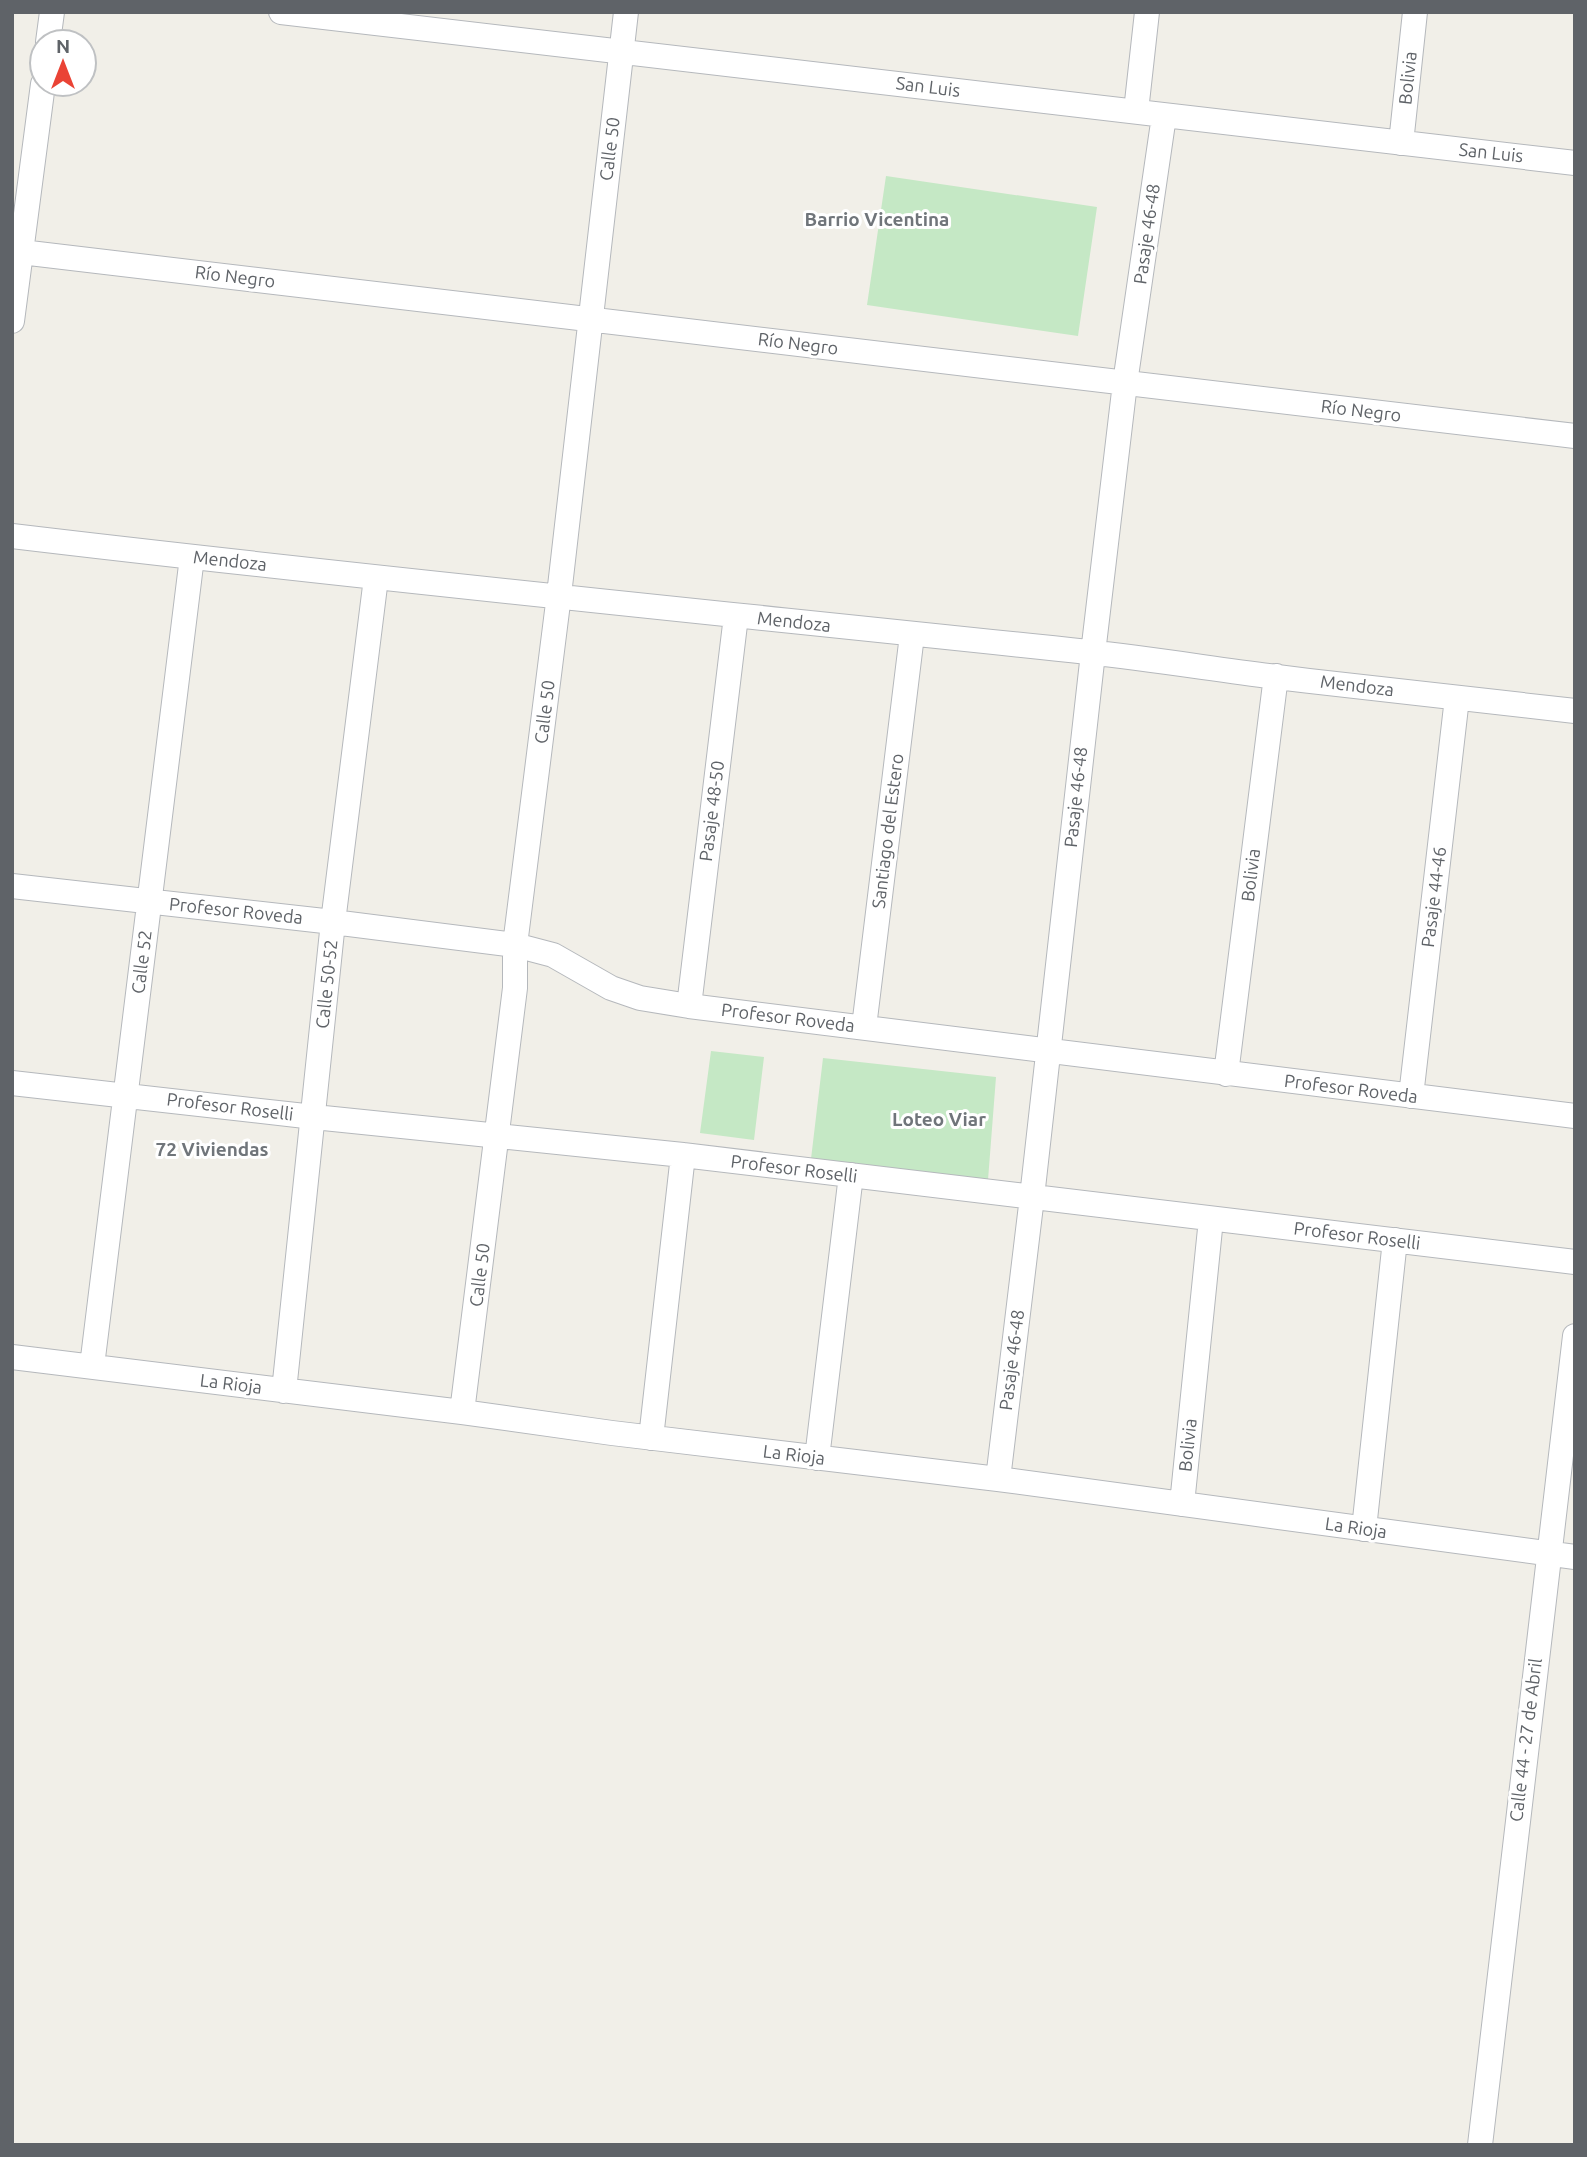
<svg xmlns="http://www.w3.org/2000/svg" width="1587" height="2157" font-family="Ubuntu,sans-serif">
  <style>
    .green { fill: #c5e8c5 }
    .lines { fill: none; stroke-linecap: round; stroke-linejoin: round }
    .minor-casing { stroke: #b5b8bc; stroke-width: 26 }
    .minor { stroke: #fff; stroke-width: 24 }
    .labels { text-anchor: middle; stroke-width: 6; stroke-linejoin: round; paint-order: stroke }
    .street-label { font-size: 18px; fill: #5f6368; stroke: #fff }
    .neighbourhood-label { font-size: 19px; font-weight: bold; fill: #70757a; stroke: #fff }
  </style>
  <rect width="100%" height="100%" fill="#f1efe8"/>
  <!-- green -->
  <path class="green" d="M 886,176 L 1097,207 L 1078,336 L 867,305 Z
    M 711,1051 L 764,1057 L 754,1140 L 700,1133 Z
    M 823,1058 L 996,1077 L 988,1180 L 811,1159 Z"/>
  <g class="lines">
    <!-- minor casing -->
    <g class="minor-casing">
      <path id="minor" d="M 281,12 L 1575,163
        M 48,42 L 52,12
        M 1136,111 L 1147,12
        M 1401,143 L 1415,12
        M 21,252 L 1575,436
        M 12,321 L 43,84
        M 12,536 C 371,579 730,614 1088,652 C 1151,659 1214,669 1277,677 C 1376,689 1475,700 1575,711
        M 12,886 L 333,922 L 515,945 L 553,955 L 611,988 L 640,998 L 689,1006 L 1575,1116
        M 689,1006 L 736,616
        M 864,1027 L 912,635
        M 1226,1074 L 1276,676
        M 12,1083 L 314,1117 L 683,1155 L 1575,1262
        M 1411,1096 L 1457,698
        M 12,1357 L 462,1412 L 612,1433 L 998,1479 L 1575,1557
        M 92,1366 L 192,557
        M 284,1391 L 333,922 L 376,578
        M 462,1412 L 515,988 L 515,945 L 559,595 L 626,12
        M 651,1438 L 683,1155
        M 817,1458 L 851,1175
        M 998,1479 L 1032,1197 L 1093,653 L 1125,383 L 1164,116
        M 1182,1504 L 1211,1219
        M 1364,1529 L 1395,1240
        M 1480,2145 L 1575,1336"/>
    </g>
    <!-- minor -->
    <use href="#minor" class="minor"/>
  </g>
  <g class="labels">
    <!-- street labels -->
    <g class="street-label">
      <text transform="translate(1408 78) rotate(-84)" y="6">Bolivia</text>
      <text transform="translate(928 87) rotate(7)" y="6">San Luis</text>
      <text transform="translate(610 149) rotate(-83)" y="6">Calle 50</text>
      <text transform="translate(1491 153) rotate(6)" y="6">San Luis</text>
      <text transform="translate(1147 234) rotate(-82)" y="6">Pasaje 46-48</text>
      <text transform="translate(235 277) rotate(7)" y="6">Río Negro</text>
      <text transform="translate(798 344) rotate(7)" y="6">Río Negro</text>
      <text transform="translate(1361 411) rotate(7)" y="6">Río Negro</text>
      <text transform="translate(230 561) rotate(6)" y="6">Mendoza</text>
      <text transform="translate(794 622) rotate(6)" y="6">Mendoza</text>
      <text transform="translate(1357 686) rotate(7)" y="6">Mendoza</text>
      <text transform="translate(545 712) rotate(-83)" y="6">Calle 50</text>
      <text transform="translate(1076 797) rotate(-84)" y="6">Pasaje 46-48</text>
      <text transform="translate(712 811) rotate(-83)" y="6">Pasaje 48-50</text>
      <text transform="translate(888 831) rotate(-83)" y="6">Santiago del Estero</text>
      <text transform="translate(1251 875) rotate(-83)" y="6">Bolivia</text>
      <text transform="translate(1434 897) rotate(-83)" y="6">Pasaje 44-46</text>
      <text transform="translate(236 911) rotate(6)" y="6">Profesor Roveda</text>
      <text transform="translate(142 962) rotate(-83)" y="6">Calle 52</text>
      <text transform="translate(327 984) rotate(-84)" y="6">Calle 50-52</text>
      <text transform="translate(788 1018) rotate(7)" y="6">Profesor Roveda</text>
      <text transform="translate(1351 1089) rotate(7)" y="6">Profesor Roveda</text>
      <text transform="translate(230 1107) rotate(7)" y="6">Profesor Roselli</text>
      <text transform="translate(794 1169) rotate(7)" y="6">Profesor Roselli</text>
      <text transform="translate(1357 1236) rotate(7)" y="6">Profesor Roselli</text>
      <text transform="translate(480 1275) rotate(-83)" y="6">Calle 50</text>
      <text transform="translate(1012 1360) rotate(-83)" y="6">Pasaje 46-48</text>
      <text transform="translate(231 1384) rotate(7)" y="6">La Rioja</text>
      <text transform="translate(1188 1445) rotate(-84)" y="6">Bolivia</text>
      <text transform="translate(794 1455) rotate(7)" y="6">La Rioja</text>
      <text transform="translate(1356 1528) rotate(8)" y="6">La Rioja</text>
      <text transform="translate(1526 1740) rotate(-83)" y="6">Calle 44 - 27 de Abril</text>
    </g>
    <!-- neighbourhood labels -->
    <g class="neighbourhood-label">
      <text x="877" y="226">Barrio Vicentina</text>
      <text x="939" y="1126">Loteo Viar</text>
      <text x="212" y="1156">72 Viviendas</text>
    </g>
  </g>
  <!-- border -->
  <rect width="1587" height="2157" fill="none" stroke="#5f6368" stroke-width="28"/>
  <!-- north arrow -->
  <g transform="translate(63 63)"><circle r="33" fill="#ffffff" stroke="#bfc1c3" stroke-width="2"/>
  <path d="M0-5L12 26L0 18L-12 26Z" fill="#ea4335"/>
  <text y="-10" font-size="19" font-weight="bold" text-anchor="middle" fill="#5f6368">N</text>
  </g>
</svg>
